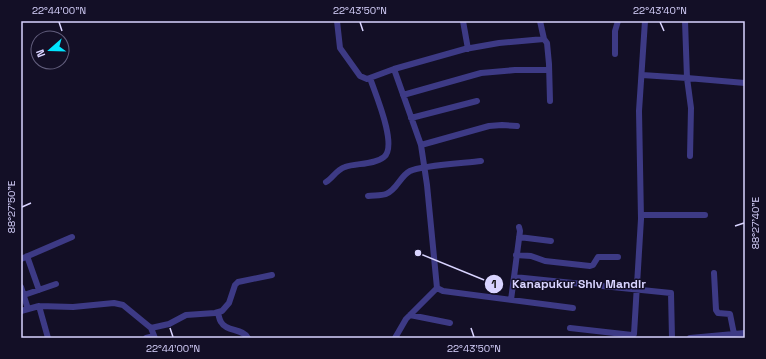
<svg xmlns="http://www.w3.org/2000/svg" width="766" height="359" font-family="'Space Grotesk',sans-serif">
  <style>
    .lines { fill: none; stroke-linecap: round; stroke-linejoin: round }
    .minor { stroke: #3d3a85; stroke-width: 6 }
    .ticks { fill: none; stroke: #d9d4ff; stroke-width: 1.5 }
    .leader { fill: none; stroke: #d9d4ff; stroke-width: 1.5 }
    .callout-dot { fill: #d9d4ff; stroke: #130f26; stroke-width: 1.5 }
    .mark-label { font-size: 12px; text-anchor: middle; font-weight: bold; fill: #111 }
    .callout-label { font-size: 12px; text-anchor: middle; font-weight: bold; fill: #d9d4ff; stroke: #130f26; stroke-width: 3; stroke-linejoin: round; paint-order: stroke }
    .neatline { fill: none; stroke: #d9d4ff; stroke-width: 1.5 }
    .ticks-label { font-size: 10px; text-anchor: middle; fill: #d9d4ff }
  </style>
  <rect width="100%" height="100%" fill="#130f26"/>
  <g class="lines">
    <!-- minor -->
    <path class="minor" d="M 337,21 L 340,48 L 360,76 L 367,79 L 394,69 L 465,49 L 499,43 L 544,39
      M 463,21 L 468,49
      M 540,21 L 544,39 L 547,43 L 549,64 L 550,101
      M 685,21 L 687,78 L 691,108 L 690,156
      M 615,54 L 615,31 L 618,21
      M 394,69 L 421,145 L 427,185 L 437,288 L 443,291 L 573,308
      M 642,75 L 687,78 L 745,83
      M 403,95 L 481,73 L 515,70 L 549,70
      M 411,118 L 477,101
      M 421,145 L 489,126 L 502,125 L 517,126
      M 326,182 C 333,178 336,170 345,167 C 355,163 374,165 384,157 C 398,146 375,93 370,78
      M 368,196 C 373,195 381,196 386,194 C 397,190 400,176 410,171 C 422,165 466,163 481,161
      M 641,215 L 705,215
      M 519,237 L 551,241
      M 516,255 L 531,256 L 545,261 L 590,266 L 593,265 L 598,257 L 618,257
      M 27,256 L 39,290
      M 21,259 L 72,237
      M 714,273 L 716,310 L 718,313 L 730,314 L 734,334
      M 514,277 L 671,293 L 672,338
      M 21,287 L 28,309
      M 24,295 L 56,284
      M 511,300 L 520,231 L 519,227
      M 39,306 L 48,338
      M 21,311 L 39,306 L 73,307 L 114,303 L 123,305 L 151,328 L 155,338
      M 218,313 C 219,316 219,319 221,322 C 226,332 243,328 248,338
      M 410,315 L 450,323
      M 151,328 L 169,324 L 186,315 L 215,313 L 222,311 L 229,303 L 235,285 L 238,282 L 272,275
      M 570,328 L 632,335 L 634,334 L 641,219 L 639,111 L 645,21
      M 146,338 L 154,336
      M 395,338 L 406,319 L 437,288
      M 690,338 L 745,333"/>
  </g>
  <!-- ticks -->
  <path class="ticks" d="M 59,22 L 62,31M 360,22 L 363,31M 660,22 L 664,31M 22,207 L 31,203M 735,226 L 744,223M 170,328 L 173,337M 471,328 L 474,337"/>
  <!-- callouts -->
  <path class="leader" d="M418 253L494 284"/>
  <g class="callout-dot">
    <circle cx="418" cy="253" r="4"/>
    <circle cx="494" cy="284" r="10"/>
  </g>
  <g class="mark-label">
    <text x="494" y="288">1</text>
  </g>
  <g class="callout-label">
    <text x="579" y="288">Kanapukur Shiv Mandir</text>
  </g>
  <!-- border -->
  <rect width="766" height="359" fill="none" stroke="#130f26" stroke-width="44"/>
  <!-- north arrow -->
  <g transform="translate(50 50) rotate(250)"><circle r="19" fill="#130f26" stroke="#625e7d"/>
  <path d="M0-3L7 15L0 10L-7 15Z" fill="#00e5ff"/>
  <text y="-6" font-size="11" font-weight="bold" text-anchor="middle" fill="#d9d4ff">N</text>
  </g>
  <rect x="22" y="22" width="722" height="315" class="neatline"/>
  <g class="ticks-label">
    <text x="59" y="14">22°44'00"N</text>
    <text x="360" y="14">22°43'50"N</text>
    <text x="660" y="14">22°43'40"N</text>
    <text transform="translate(11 207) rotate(-90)" y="4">88°27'50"E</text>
    <text transform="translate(755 223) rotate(-90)" y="4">88°27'40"E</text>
    <text x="173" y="352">22°44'00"N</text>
    <text x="474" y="352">22°43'50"N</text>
  </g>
</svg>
